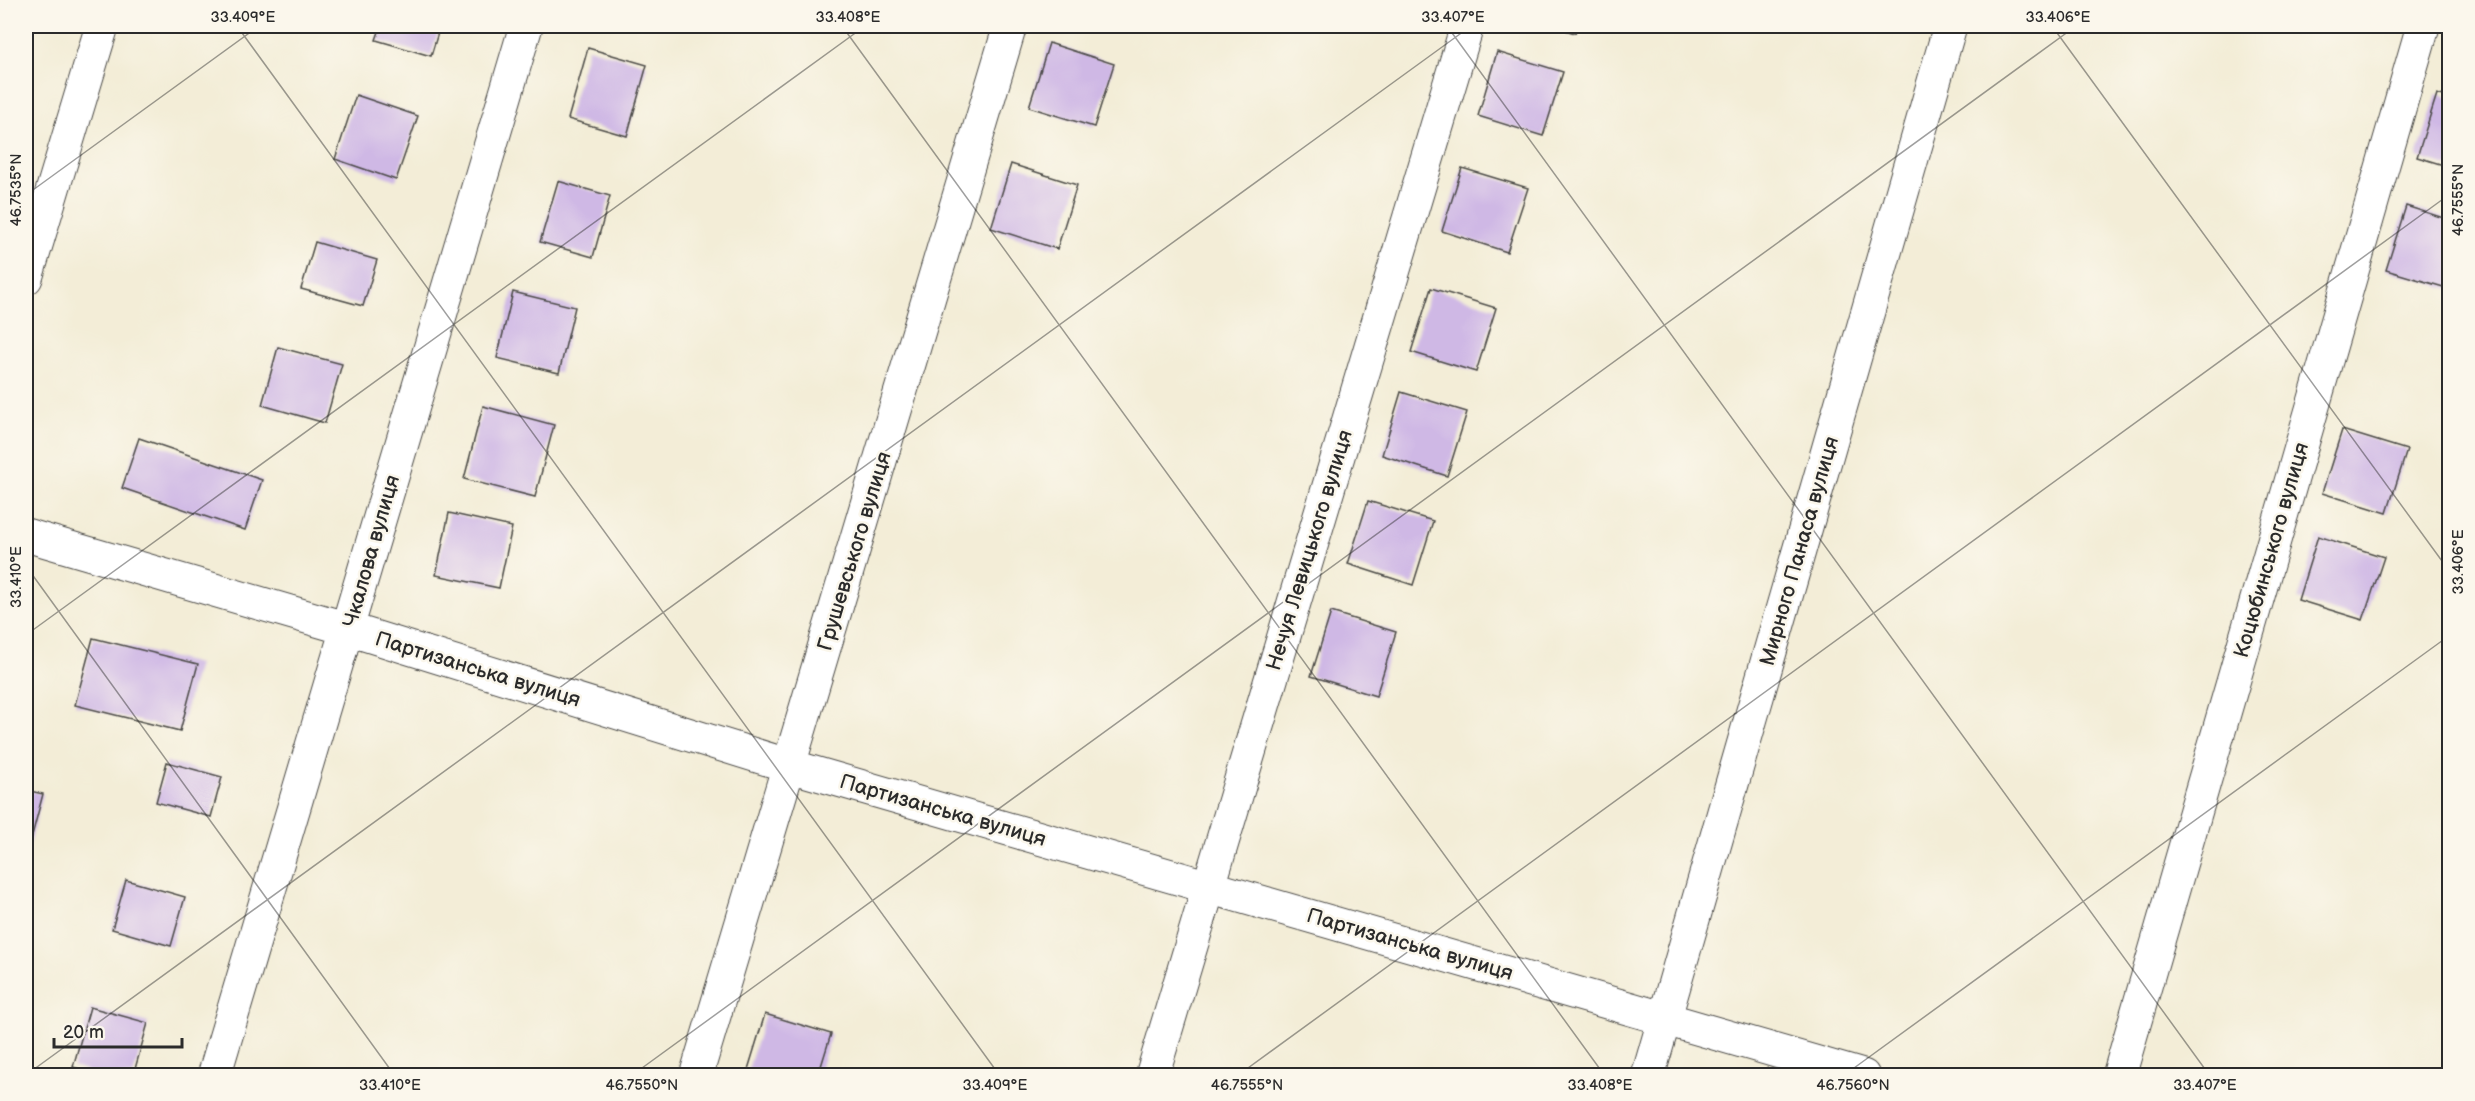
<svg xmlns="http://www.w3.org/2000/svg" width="2475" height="1101" font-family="'Balsamiq Sans',sans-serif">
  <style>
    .building { fill: #cfb8e5 }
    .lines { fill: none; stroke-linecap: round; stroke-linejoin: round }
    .minor-casing { stroke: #494845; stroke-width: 35 }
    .minor { stroke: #fff; stroke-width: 33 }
    .ticks { fill: none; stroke: #2b2b2b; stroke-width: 1.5; stroke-opacity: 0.45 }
    .labels { text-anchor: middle; stroke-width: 5; stroke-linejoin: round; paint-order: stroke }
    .street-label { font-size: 21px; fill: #2b2b2b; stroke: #fbf7ec }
    .neatline { fill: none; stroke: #2b2b2b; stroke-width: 2 }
    .ticks-label { font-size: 15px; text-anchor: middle; fill: #2b2b2b }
  </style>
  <rect width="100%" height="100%" fill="#fbf7ec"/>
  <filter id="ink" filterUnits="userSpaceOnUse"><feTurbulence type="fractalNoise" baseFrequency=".0167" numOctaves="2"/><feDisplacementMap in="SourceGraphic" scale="12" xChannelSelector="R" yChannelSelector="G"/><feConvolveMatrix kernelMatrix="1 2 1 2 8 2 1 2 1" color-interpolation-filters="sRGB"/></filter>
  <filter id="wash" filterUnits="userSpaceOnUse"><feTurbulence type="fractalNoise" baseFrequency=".008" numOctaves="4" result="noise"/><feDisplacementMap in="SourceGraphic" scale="24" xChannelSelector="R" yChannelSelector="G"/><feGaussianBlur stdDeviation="1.35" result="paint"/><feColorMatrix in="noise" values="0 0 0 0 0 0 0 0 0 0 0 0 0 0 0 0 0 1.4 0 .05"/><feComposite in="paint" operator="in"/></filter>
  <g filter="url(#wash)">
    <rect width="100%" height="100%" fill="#f3edd7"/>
    <g id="blocks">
      <!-- building -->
      <path class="building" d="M 381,26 L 440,26 L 431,56 L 376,40 Z
        M 1552,26 L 1578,26 L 1575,33 Z
        M 1049,43 L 1114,64 L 1094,127 L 1029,107 Z
        M 588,48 L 647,65 L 627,136 L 568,119 Z
        M 1497,52 L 1563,72 L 1543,136 L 1478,116 Z
        M 2437,94 L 2450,98 L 2450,167 L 2417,157 Z
        M 356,95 L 418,116 L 396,180 L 335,159 Z
        M 1011,164 L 1077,185 L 1057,249 L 991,228 Z
        M 1462,168 L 1528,188 L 1507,252 L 1442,231 Z
        M 558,181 L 610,196 L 593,257 L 540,242 Z
        M 2406,206 L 2450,220 L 2450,289 L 2386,270 Z
        M 315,242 L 377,260 L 363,306 L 301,289 Z
        M 1431,288 L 1496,308 L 1476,372 L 1411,352 Z
        M 513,292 L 575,307 L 559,373 L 497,358 Z
        M 278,347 L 342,364 L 325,423 L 262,405 Z
        M 1401,392 L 1467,412 L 1447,476 L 1382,455 Z
        M 483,406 L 554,425 L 535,497 L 464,479 Z
        M 2342,430 L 2407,450 L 2387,513 L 2322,493 Z
        M 139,438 L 262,480 L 245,530 L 122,488 Z
        M 1368,501 L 1433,521 L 1413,585 L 1348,564 Z
        M 449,513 L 512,527 L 499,588 L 436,575 Z
        M 2318,536 L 2384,557 L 2363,620 L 2298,600 Z
        M 1331,612 L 1396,632 L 1376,696 L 1311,676 Z
        M 93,638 L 198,664 L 180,731 L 75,705 Z
        M 167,762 L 222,777 L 211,817 L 156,802 Z
        M 26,790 L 43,794 L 26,858 Z
        M 126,880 L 185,897 L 171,946 L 112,929 Z
        M 90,1007 L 148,1023 L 133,1076 L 103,1076 L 73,1067 Z
        M 765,1014 L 831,1034 L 818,1076 L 746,1076 Z"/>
    </g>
  </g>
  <g filter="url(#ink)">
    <use href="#blocks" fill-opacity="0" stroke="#494845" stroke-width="1.5"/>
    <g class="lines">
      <!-- minor casing -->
      <g class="minor-casing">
        <path id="minor" d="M 26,278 L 102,26
          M 26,535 L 348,629 L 790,766 L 1863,1076
          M 214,1076 L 526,26
          M 696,1076 L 1010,26
          M 1152,1076 L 1467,26
          M 1648,1076 L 1950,26
          M 2119,1076 L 2423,26"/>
      </g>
      <!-- minor -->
      <use href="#minor" class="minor"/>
    </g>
  </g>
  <!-- ticks -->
  <path class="ticks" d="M 237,26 L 1000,1076M 842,26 L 1605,1076M 1447,26 L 2210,1076M 2052,26 L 2450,572M 26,195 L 259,26M 26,566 L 395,1076M 26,635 L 865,26M 26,1075 L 1471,26M 631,1076 L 2076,26M 1237,1076 L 2450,194M 1843,1076 L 2450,635M 2448,1076 L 2450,1075"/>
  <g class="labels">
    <!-- street labels -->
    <g class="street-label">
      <text transform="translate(1309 550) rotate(-73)" y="7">Нечуя Левицького вулиця</text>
      <text transform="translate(2271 550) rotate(-74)" y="7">Коцюбинського вулиця</text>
      <text transform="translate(371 551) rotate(-74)" y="7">Чкалова вулиця</text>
      <text transform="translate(854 551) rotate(-73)" y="7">Грушевського вулиця</text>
      <text transform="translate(1799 551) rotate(-74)" y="7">Мирного Панаса вулиця</text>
      <text transform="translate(478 669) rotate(17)" y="7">Партизанська вулиця</text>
      <text transform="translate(943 810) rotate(16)" y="7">Партизанська вулиця</text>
      <text transform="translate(1410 944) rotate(16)" y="7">Партизанська вулиця</text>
    </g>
  </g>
  <!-- margin -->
  <rect width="2475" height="1101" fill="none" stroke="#fbf7ec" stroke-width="66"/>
  <!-- scale -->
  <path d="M54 1038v9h128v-9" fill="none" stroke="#2b2b2b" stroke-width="3"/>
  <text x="63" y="1038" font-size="18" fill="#2b2b2b" stroke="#fbf7ec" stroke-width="4.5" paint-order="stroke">20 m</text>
  <rect x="33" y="33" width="2409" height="1035" class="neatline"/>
  <g class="ticks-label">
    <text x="243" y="22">33.409°E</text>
    <text x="848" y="22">33.408°E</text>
    <text x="1453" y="22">33.407°E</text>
    <text x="2058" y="22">33.406°E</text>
    <text transform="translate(16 190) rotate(-90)" y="5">46.7535°N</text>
    <text transform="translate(2458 200) rotate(-90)" y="5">46.7555°N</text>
    <text transform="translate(2458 562) rotate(-90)" y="5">33.406°E</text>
    <text transform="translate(16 577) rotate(-90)" y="5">33.410°E</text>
    <text x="390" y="1090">33.410°E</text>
    <text x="642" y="1090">46.7550°N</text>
    <text x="995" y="1090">33.409°E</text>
    <text x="1247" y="1090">46.7555°N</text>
    <text x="1600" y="1090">33.408°E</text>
    <text x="1853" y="1090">46.7560°N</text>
    <text x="2205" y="1090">33.407°E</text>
  </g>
</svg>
